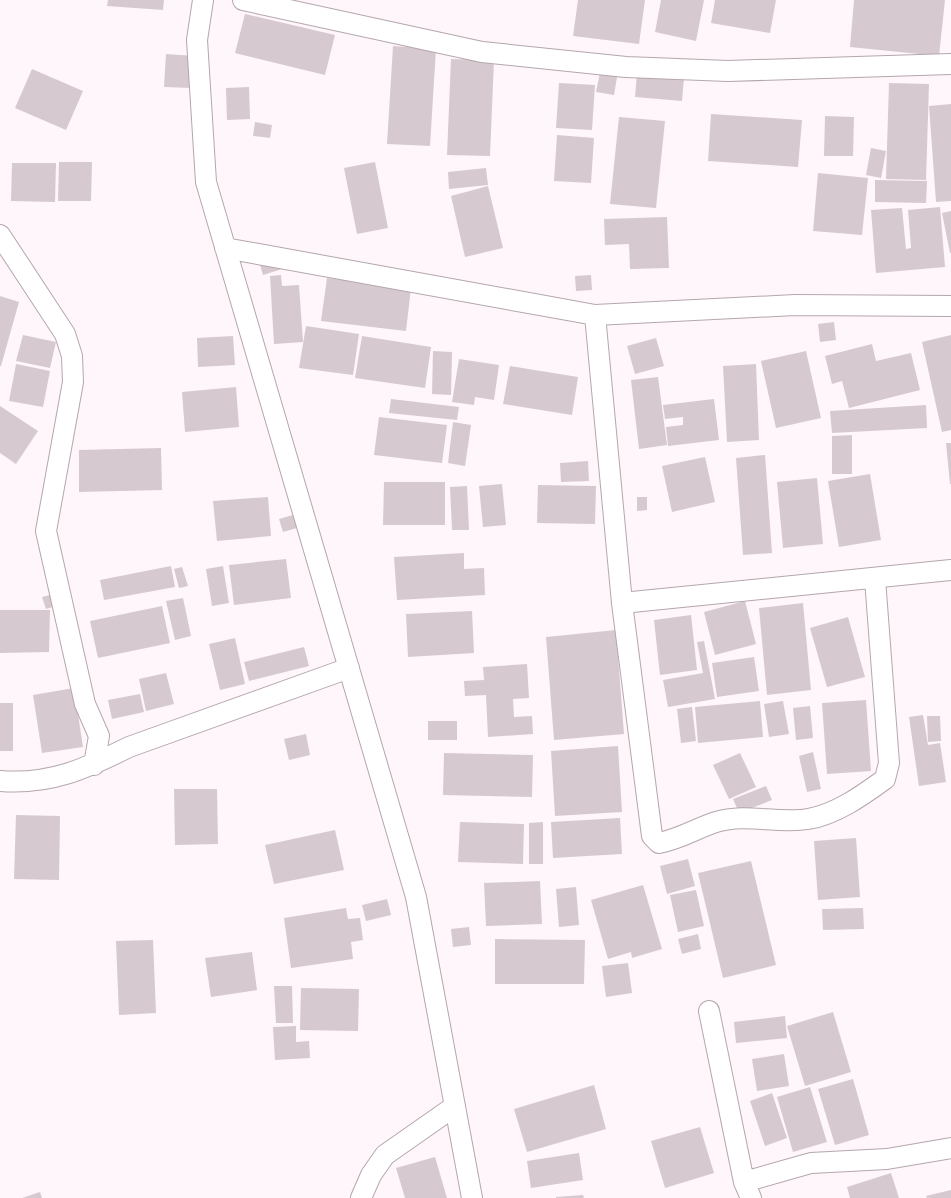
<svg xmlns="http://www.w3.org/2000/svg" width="951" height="1198" font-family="'Sofia Sans Condensed',sans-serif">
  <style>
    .building { fill: #d7c9d0 }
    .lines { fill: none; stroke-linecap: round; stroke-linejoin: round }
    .street-casing { stroke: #b4a6ad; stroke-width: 22 }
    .street { stroke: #fff; stroke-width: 20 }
  </style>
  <rect width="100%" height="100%" fill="#fef6fa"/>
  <!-- building -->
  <path class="building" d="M 108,0 L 164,0 L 163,10 L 107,6 Z
    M 578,0 L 645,0 L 639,44 L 573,36 Z
    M 661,0 L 704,0 L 696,41 L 655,32 Z
    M 715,0 L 776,0 L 770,33 L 711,23 Z
    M 854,0 L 945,0 L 939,56 L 850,47 Z
    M 245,14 L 335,35 L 325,75 L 235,53 Z
    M 393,46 L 436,49 L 430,146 L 387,144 Z
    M 166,54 L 195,56 L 193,88 L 164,87 Z
    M 451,59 L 494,60 L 490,156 L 447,155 Z
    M 601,68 L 618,71 L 614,95 L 596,92 Z
    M 32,69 L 83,91 L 66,130 L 15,108 Z
    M 637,74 L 684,78 L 682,101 L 635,97 Z
    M 559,83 L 595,85 L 592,130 L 556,128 Z
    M 889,83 L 929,84 L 926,180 L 886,179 Z
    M 249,87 L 250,119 L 227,120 L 226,88 Z
    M 951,104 L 951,201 L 936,202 L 929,106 Z
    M 711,114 L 802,120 L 798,167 L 708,161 Z
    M 825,116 L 854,117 L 853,156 L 824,156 Z
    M 619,117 L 665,121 L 656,208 L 610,204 Z
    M 255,122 L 272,125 L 270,138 L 253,136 Z
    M 557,135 L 594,138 L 591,183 L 554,181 Z
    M 871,148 L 886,151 L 881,178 L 866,175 Z
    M 59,162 L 92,162 L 91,201 L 58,201 Z
    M 375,162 L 388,228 L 357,234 L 344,168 Z
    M 12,163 L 56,163 L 55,202 L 11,201 Z
    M 486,168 L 488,185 L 449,189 L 448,172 Z
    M 818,173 L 868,178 L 862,235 L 813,231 Z
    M 875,180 L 927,181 L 926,203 L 875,202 Z
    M 488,186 L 503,248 L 465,257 L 451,196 Z
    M 940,207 L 945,267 L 876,273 L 871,210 L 902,208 L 906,249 L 911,248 L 908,210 Z
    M 951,211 L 951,253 L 950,253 L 942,213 Z
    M 667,217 L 669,268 L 630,269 L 629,244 L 605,245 L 604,219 Z
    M 279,259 L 282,269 L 263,275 L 260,265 Z
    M 281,275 L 282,286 L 299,285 L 303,342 L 274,344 L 270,276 Z
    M 591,275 L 592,290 L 576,291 L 575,276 Z
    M 327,278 L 411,288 L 406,331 L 321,321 Z
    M 0,296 L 19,302 L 1,366 L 0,366 Z
    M 834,322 L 836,340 L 820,342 L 818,324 Z
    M 306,326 L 359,334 L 353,375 L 299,368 Z
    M 23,335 L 56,342 L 50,368 L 16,361 Z
    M 951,335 L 951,430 L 942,432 L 922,342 Z
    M 233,336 L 235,365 L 198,367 L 197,338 Z
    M 362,336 L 431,347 L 425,388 L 355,378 Z
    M 656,338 L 664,366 L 635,374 L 627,346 Z
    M 872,344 L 876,361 L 911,353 L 920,390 L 849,408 L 842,381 L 832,384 L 825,356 Z
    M 433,351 L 452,352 L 451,395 L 432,394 Z
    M 806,351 L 821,418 L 776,428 L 761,361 Z
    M 459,359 L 499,365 L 494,400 L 475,397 L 474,405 L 452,402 Z
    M 16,364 L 50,371 L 43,407 L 9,401 Z
    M 756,364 L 759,440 L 727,442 L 723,366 Z
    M 510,366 L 578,377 L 572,415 L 503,404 Z
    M 658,377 L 667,445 L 639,449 L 631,380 Z
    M 236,387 L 239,427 L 185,432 L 182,392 Z
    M 391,399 L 459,407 L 457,420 L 389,413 Z
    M 714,399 L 719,440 L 668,446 L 666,427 L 683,425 L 683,417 L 665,419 L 663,405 Z
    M 926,405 L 927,428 L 832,433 L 830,411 Z
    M 0,406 L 38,431 L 16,464 L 0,453 Z
    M 379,417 L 447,425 L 442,463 L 374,455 Z
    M 453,422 L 471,425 L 465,466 L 448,463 Z
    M 852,435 L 852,474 L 832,474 L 832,436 Z
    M 946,443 L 951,443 L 951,484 L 950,484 Z
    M 161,448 L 162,490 L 79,492 L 79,450 Z
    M 765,455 L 772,553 L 743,555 L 736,458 Z
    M 705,457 L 715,502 L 672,512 L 662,466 Z
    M 588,461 L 589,481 L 561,482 L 560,463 Z
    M 870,474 L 881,540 L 839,547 L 828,481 Z
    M 817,478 L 823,544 L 783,548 L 777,482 Z
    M 384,482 L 445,482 L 445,525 L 383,525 Z
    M 502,484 L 506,525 L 483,527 L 479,486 Z
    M 538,485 L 596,486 L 595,524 L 537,523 Z
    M 467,486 L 469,530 L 452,530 L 450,487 Z
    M 268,497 L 271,536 L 217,541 L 213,501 Z
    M 637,497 L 647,497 L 647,510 L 637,511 Z
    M 293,515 L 297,528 L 283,532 L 279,519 Z
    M 464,553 L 464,569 L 484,568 L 485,595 L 397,600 L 394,557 Z
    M 286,559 L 291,598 L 234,605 L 229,565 Z
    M 171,566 L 175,587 L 104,600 L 100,580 Z
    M 223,566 L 229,603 L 212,606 L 206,569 Z
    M 182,567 L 188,586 L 179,588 L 174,569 Z
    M 58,593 L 62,604 L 46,609 L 42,597 Z
    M 183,598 L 191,636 L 175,640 L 166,601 Z
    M 745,601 L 756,644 L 715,655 L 704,612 Z
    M 803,603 L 811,690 L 767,695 L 759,608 Z
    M 162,606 L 170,643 L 98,658 L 90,621 Z
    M 0,610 L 50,610 L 49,652 L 0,653 Z
    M 472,611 L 474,653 L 408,657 L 406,614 Z
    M 691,615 L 697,670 L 660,675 L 654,620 Z
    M 848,617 L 865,677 L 827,687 L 810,628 Z
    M 616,630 L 624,734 L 554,740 L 546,637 Z
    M 235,638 L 245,684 L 220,690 L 209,644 Z
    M 704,641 L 715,699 L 668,707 L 663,680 L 703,673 L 697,642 Z
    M 304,647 L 309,666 L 249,681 L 244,662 Z
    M 754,657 L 759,691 L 717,697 L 712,663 Z
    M 527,664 L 529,698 L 513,699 L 514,717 L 532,716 L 533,734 L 488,737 L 486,695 L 465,696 L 464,681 L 484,680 L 483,667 Z
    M 166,673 L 174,704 L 146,711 L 139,679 Z
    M 74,688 L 83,747 L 42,753 L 33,695 Z
    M 140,694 L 144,712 L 112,719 L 108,700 Z
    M 866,700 L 871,771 L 827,774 L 822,703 Z
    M 760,701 L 763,737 L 698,743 L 695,707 Z
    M 783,701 L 789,734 L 769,737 L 764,704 Z
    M 0,703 L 13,703 L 13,751 L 0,751 Z
    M 810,706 L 813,738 L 796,740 L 793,708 Z
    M 692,707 L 696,741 L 681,743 L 677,709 Z
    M 923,715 L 928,745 L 940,743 L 946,782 L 919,786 L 909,717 Z
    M 927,716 L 940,716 L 941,741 L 928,742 Z
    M 428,721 L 457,721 L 457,740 L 428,740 Z
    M 306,734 L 310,755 L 289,760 L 284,739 Z
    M 618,746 L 622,812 L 555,816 L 551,751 Z
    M 813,752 L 821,789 L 807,792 L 799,756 Z
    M 444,753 L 533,755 L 532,797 L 443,795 Z
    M 740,753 L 756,787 L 729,799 L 713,765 Z
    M 766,786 L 772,800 L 739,813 L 733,799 Z
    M 174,789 L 217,789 L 218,844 L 175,845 Z
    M 16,815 L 60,816 L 59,880 L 14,879 Z
    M 620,818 L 622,854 L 553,858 L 551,822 Z
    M 460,822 L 524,824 L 523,864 L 458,862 Z
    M 543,822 L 543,864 L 529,864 L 529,823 Z
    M 335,830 L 344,870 L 274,884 L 265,845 Z
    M 856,838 L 860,897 L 818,900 L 814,841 Z
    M 688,859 L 695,886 L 667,894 L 660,866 Z
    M 751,861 L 776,965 L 723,978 L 698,873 Z
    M 540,881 L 542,924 L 486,926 L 484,883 Z
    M 643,885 L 662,949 L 632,958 L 631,952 L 608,959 L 591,900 Z
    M 576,887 L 579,925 L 559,927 L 556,889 Z
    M 696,890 L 704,926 L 678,932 L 670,895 Z
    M 387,899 L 391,915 L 366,921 L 362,905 Z
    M 346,908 L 348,919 L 360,918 L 363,940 L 351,942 L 353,959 L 291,968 L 284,918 Z
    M 863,908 L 864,929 L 823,930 L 822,909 Z
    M 469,927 L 471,945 L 453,947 L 451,929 Z
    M 698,934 L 701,949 L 682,954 L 678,939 Z
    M 495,939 L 585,940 L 584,984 L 495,984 Z
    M 153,940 L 156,1013 L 119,1015 L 116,941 Z
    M 252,952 L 257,990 L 211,997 L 205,958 Z
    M 628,963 L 632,993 L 606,997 L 602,966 Z
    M 274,986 L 292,986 L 293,1023 L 276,1023 Z
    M 301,988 L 359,989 L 358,1031 L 300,1030 Z
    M 833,1012 L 851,1072 L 805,1086 L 787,1026 Z
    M 785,1016 L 787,1038 L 736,1043 L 734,1022 Z
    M 296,1026 L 296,1042 L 309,1041 L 310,1058 L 275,1060 L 273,1027 Z
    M 784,1054 L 789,1086 L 757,1091 L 752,1059 Z
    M 853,1079 L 869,1135 L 835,1145 L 818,1089 Z
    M 594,1085 L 606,1129 L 527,1152 L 514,1109 Z
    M 810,1087 L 827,1142 L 793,1152 L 777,1097 Z
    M 772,1093 L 787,1138 L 765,1146 L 750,1101 Z
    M 700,1127 L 714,1173 L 665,1188 L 651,1141 Z
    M 579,1153 L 583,1180 L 531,1188 L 527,1161 Z
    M 435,1157 L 447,1198 L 405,1198 L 396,1168 Z
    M 891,1173 L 899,1198 L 850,1198 L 847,1187 Z
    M 951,1190 L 951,1198 L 927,1198 L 926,1196 Z
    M 40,1192 L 42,1198 L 22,1198 Z
    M 583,1195 L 584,1198 L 556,1198 L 556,1197 Z"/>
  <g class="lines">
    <!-- street casing -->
    <g class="street-casing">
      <path id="street" d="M 203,0 L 197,40 L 206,182 L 416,897 L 472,1198
        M 243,0 L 482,52 L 626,67 L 728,71 L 951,64
        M 0,235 L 65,334 L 72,356 L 73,382 L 46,531 L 85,704 L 99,736 L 94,765
        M 225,248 L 595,315 L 795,305 L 951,306
        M 595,315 L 622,603 L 652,836 L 659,843 C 680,839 697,828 716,822 C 747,813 777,824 808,819 C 835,815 863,795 885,779 L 889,763 L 875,579
        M 622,603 L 951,570
        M 0,781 C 50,785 85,769 129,747 L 349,668
        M 709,1011 L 744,1182 L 751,1198
        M 744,1182 L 811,1163 L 887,1159 L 951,1148
        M 361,1198 L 371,1175 L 385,1155 L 455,1106"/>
    </g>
    <!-- street -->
    <use href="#street" class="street"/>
  </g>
</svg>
